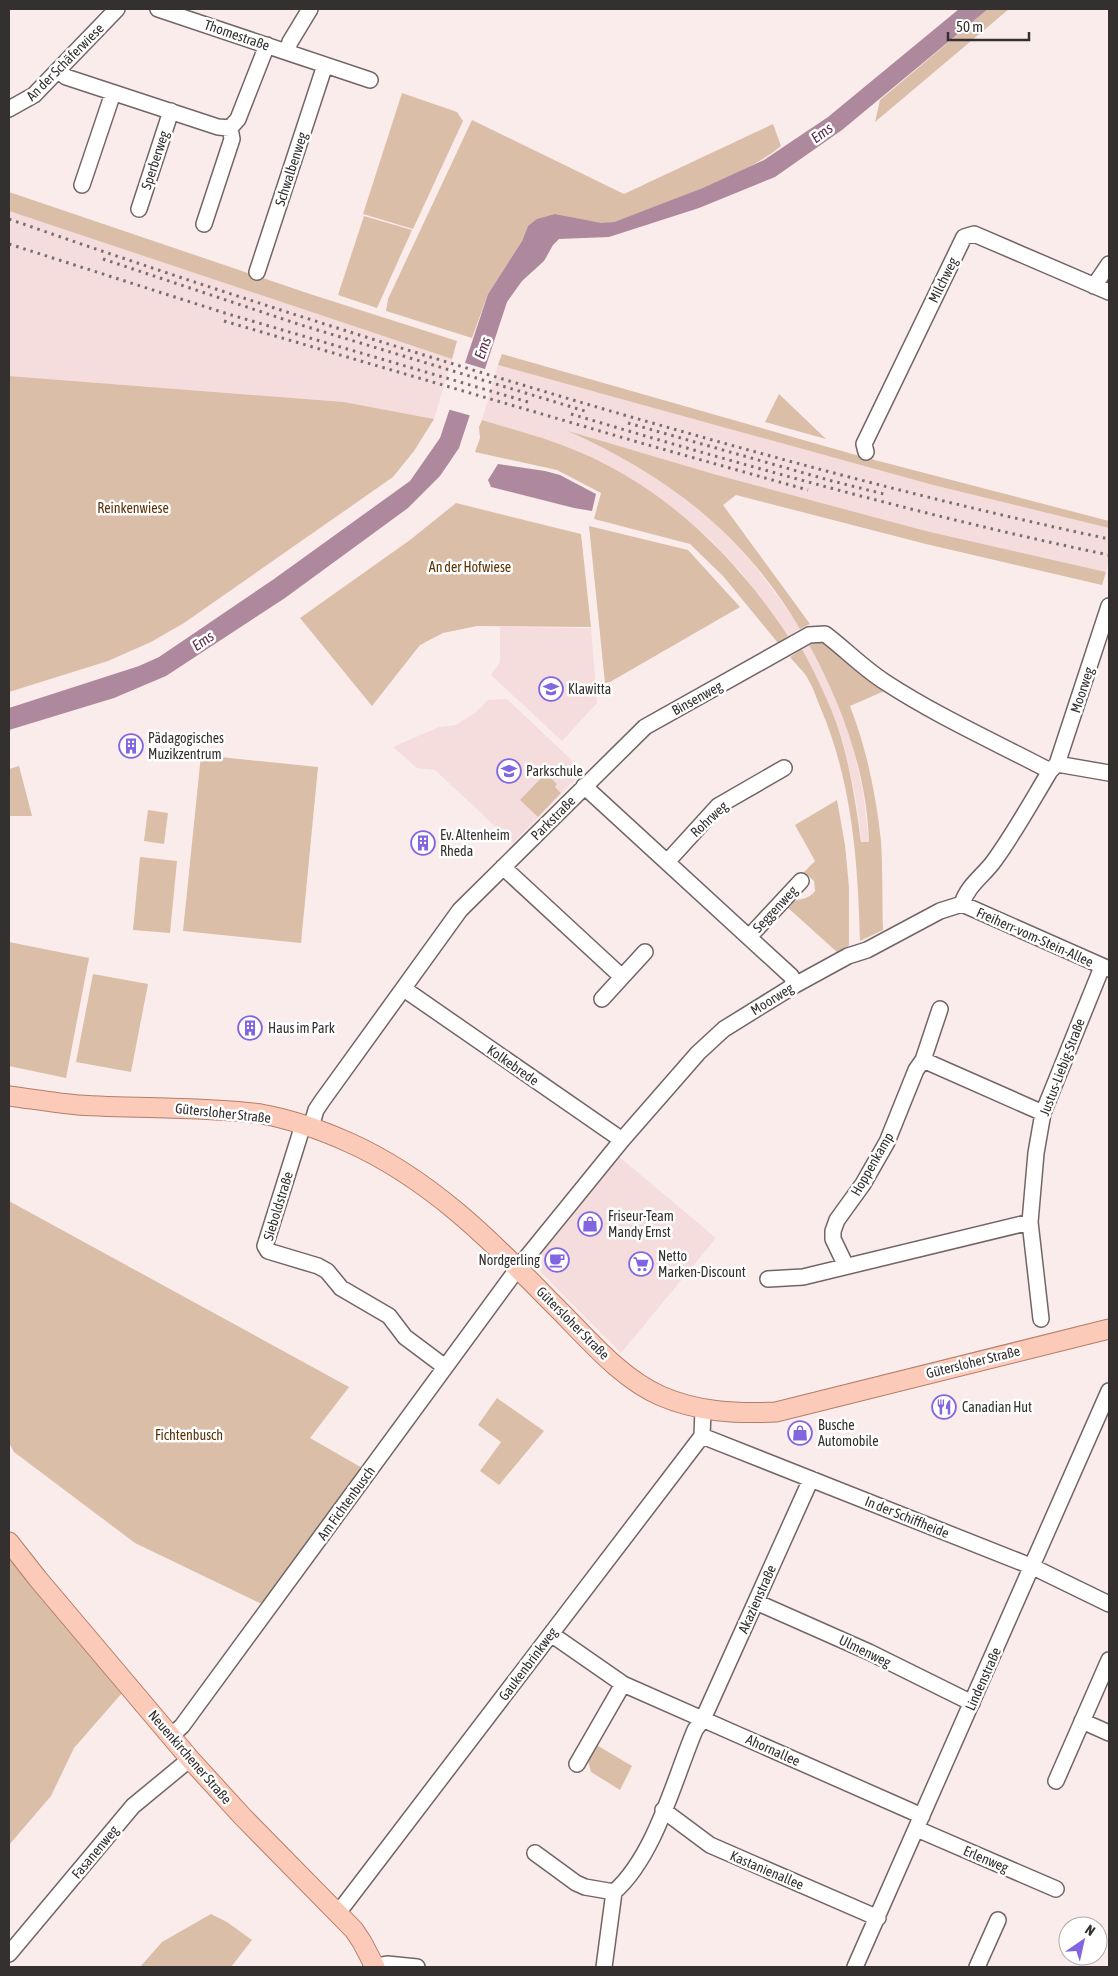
<svg xmlns="http://www.w3.org/2000/svg" width="1118" height="1976" font-family="'Asap Condensed',sans-serif">
  <style>
    .built { fill: #f4dddc }
    .green { fill: #dabea8 }
    .water { fill: #ae899d }
    .pier { fill: #faeceb }
    .lines { fill: none; stroke-linecap: round; stroke-linejoin: round }
    .minor-casing { stroke: #726665; stroke-width: 18 }
    .major-casing { stroke: #b47d69; stroke-width: 21 }
    .minor { stroke: #fff; stroke-width: 15 }
    .major { stroke: #fbcab8; stroke-width: 19 }
    .rail { stroke: #776f6f; stroke-width: 3; stroke-dasharray: 2.5 5; stroke-linecap: butt }
    .labels { text-anchor: middle; stroke-width: 5; stroke-linejoin: round; paint-order: stroke }
    .street-label { font-size: 14px; fill: #353030; stroke: #fff }
    .park-label { font-size: 14px; fill: #5e3205; stroke: #fff }
    .poi-label { font-size: 14px; fill: #353030; stroke: #fff; text-anchor: start }
    .water-label { font-size: 15px; font-style: italic; fill: #5d2b49; stroke: #fff }
  </style>
  <rect width="100%" height="100%" fill="#faeceb"/>
  <!-- built -->
  <path class="built" d="M 9,211 L 452,359 L 434,419 L 344,402 L 9,376 Z
    M 498,365 L 933,485 L 1109,528 L 1109,558 L 1106,572 L 926,531 L 717,475 L 573,433 L 624,458 L 665,483 L 718,526 L 752,562 L 792,616 L 800,629 L 788,636 L 742,573 L 709,538 L 674,509 L 636,482 L 577,451 L 482,420 Z
    M 500,627 L 591,628 L 597,703 L 562,741 L 491,675 L 500,662 Z
    M 809,645 L 833,693 L 852,743 L 863,792 L 869,842 L 862,843 L 855,795 L 844,746 L 825,696 L 802,649 Z
    M 507,699 L 583,771 L 513,843 L 435,770 L 417,768 L 393,747 L 439,727 L 456,725 L 476,712 L 488,700 Z
    M 618,1156 L 716,1238 L 621,1353 L 533,1264 Z"/>
  <!-- green -->
  <path class="green" d="M 988,9 L 1009,9 L 875,122 L 880,100 Z
    M 402,93 L 457,112 L 463,121 L 413,229 L 363,214 Z
    M 472,120 L 624,194 L 773,124 L 781,146 C 738,181 665,202 614,222 L 601,224 L 555,214 L 528,226 L 522,241 L 488,294 L 472,338 L 386,311 L 388,299 Z
    M 9,192 L 310,294 L 457,341 L 452,359 L 9,211 Z
    M 364,216 L 412,230 L 377,308 L 338,295 Z
    M 502,354 L 863,457 L 1109,521 L 1109,528 L 933,485 L 498,365 Z
    M 9,376 L 344,402 L 434,419 L 414,451 L 393,477 L 184,623 L 151,642 L 108,661 L 9,692 Z
    M 779,394 L 826,439 L 765,422 Z
    M 482,420 C 514,430 546,438 577,451 C 666,488 736,557 788,636 L 778,643 L 723,576 L 690,544 L 594,519 L 601,493 L 557,470 L 475,452 L 480,438 L 479,427 Z
    M 568,431 L 717,475 L 926,531 L 1106,572 L 1102,585 L 926,544 L 736,495 L 723,505 L 810,624 L 800,629 C 744,534 668,476 568,431 Z
    M 456,503 L 581,534 L 591,627 L 477,626 L 443,633 L 420,645 L 372,706 L 300,618 L 410,540 Z
    M 589,526 L 688,550 L 740,607 L 610,682 L 605,683 Z
    M 823,639 L 889,689 L 850,706 C 867,750 876,795 881,841 C 883,870 882,901 883,930 L 860,941 C 858,862 852,782 821,709 C 817,700 814,689 809,681 C 805,672 796,665 790,657 L 802,649 C 819,681 835,713 844,748 C 852,779 857,811 861,842 L 869,842 C 867,773 842,705 809,645 Z
    M 201,755 L 318,767 L 301,943 L 183,931 Z
    M 19,766 L 32,816 L 9,816 L 9,769 Z
    M 546,773 L 557,784 L 555,787 L 561,793 L 538,817 L 520,800 Z
    M 837,800 L 845,845 L 849,887 L 849,945 L 847,948 L 838,953 L 786,906 C 797,896 805,903 815,891 L 814,881 L 804,872 L 815,861 L 795,825 Z
    M 148,810 L 168,813 L 164,844 L 144,841 Z
    M 140,857 L 177,861 L 170,933 L 133,930 Z
    M 9,942 L 89,958 L 66,1078 L 9,1066 Z
    M 93,974 L 148,984 L 131,1072 L 76,1062 Z
    M 9,1201 L 349,1387 L 310,1438 L 364,1469 L 264,1605 L 135,1543 L 14,1452 L 9,1443 Z
    M 497,1398 L 544,1431 L 499,1485 L 480,1471 L 501,1442 L 478,1425 Z
    M 9,1554 L 122,1693 L 74,1748 L 51,1796 L 9,1845 Z
    M 595,1744 L 632,1766 L 620,1790 L 591,1772 L 587,1757 Z
    M 211,1914 L 227,1922 L 252,1940 L 231,1967 L 140,1967 L 162,1942 Z"/>
  <!-- water -->
  <path class="water" d="M 959,9 L 988,9 L 842,130 L 775,177 L 699,208 L 609,237 L 559,239 L 553,245 L 544,261 L 522,281 L 507,302 L 459,448 L 440,476 L 408,508 L 285,598 L 166,676 L 114,698 L 9,730 L 9,708 L 139,666 L 159,657 L 274,579 L 410,481 L 440,438 L 488,294 L 522,241 L 528,226 L 537,219 L 555,214 L 601,223 L 614,222 L 703,188 L 764,160 L 828,117 Z
    M 498,464 L 545,471 L 560,475 L 596,494 L 592,511 L 574,508 L 491,487 L 488,480 Z"/>
  <!-- pier -->
  <path class="pier" d="M 462,362 L 488,370 L 472,416 L 447,409 Z"/>
  <g class="lines">
    <!-- minor casing -->
    <g class="minor-casing">
      <path id="minor" d="M 158,9 L 370,80
        M 287,52 L 290,42 L 310,9
        M 59,71 L 66,77 L 218,127 L 230,128 L 238,119 L 267,45
        M 9,109 L 34,95 L 117,9
        M 82,185 L 113,93
        M 139,209 L 171,111
        M 204,224 L 232,139 L 230,128
        M 257,272 L 325,65
        M 1094,286 L 1109,264
        M 866,452 L 864,444 L 964,237 L 974,234 L 1109,292
        M 1057,764 L 1109,773
        M 584,786 L 791,976 L 795,985
        M 667,862 L 718,806 L 784,768
        M 503,867 L 622,977
        M 962,904 C 967,886 984,875 994,861 C 1015,832 1032,801 1050,771 L 1057,764 L 1109,606
        M 962,904 L 1109,969
        M 749,937 L 801,881
        M 404,989 L 622,1140
        M 602,999 L 645,952
        M 923,1060 L 1043,1113
        M 303,1125 L 265,1246 L 268,1251 L 318,1266 L 327,1271 L 341,1288 L 389,1316 L 405,1337 L 445,1367
        M 311,1127 L 316,1110 L 322,1101 L 460,910 L 645,727 L 809,635 L 825,634 C 845,649 863,668 885,682 C 937,716 995,742 1050,771
        M 846,1266 L 833,1239 L 833,1231 L 837,1220 L 863,1184 L 887,1142 L 916,1070 L 923,1060 L 940,1009
        M 768,1279 L 803,1277 L 1030,1222
        M 1041,1319 L 1030,1222 L 1036,1153 L 1043,1113 L 1102,967
        M 702,1436 L 1033,1567 L 1109,1604
        M 756,1602 L 869,1652 L 972,1703
        M 551,1634 L 623,1684 L 922,1816
        M 1082,1721 L 1109,1733
        M 171,1736 L 182,1726 L 518,1268 L 622,1140 L 698,1053 L 724,1029 L 795,985 L 848,956 L 867,950 L 940,911 L 962,904
        M 577,1764 L 623,1684
        M 1056,1781 L 1109,1660
        M 663,1810 L 710,1845 L 878,1918
        M 917,1829 L 1056,1889
        M 535,1853 L 576,1883 L 585,1887 L 614,1892
        M 338,1913 L 702,1436 L 703,1410
        M 9,1954 L 133,1806 L 190,1759
        M 371,1967 L 387,1964 L 417,1967
        M 604,1967 L 614,1892 C 655,1856 674,1780 695,1730 L 703,1719 L 811,1479
        M 855,1967 L 1109,1391
        M 977,1967 L 998,1920"/>
    </g>
    <!-- major casing -->
    <g class="major-casing">
      <path id="major" d="M 9,1096 C 32,1099 55,1103 78,1105 C 139,1109 200,1106 261,1114 C 290,1119 321,1130 348,1142 C 429,1178 491,1240 552,1303 C 585,1335 618,1377 661,1396 C 698,1412 736,1414 776,1412 L 1109,1329
        M 9,1542 L 38,1579 L 190,1759 L 242,1816 L 354,1930 L 362,1942 L 375,1967"/>
    </g>
    <!-- minor -->
    <use href="#minor" class="minor"/>
    <!-- major -->
    <use href="#major" class="major"/>
    <!-- rail -->
    <path class="rail" d="M 9,219 C 206,288 406,351 607,410 C 773,458 940,503 1109,539
      M 9,244 L 228,314 L 528,402
      M 103,259 L 301,325 L 585,411
      M 224,321 L 641,443 L 808,490
      M 571,414 C 749,467 927,517 1109,555
      M 628,423 L 832,481 L 884,494"/>
  </g>
  <!-- icons -->
  <defs>
    <g id="school-ring" transform="scale(1.25)"><circle r="9.5" fill="#fff" stroke="#8266e1" stroke-width="1.5"/><path d="M0-5L7-2L0 1L-7-2ZM-4 1L0 2.5L4 1V4Q0 6-4 4Z" fill="#8266e1"/></g>
    <g id="building-ring" transform="scale(1.25)"><circle r="9.5" fill="#fff" stroke="#8266e1" stroke-width="1.5"/><path d="M-4-6H4V6H1V3H-1V6H-4ZM-2.5-4.3h1.7v1.8h-1.7ZM.8-4.3h1.7v1.8H.8ZM-2.5-1h1.7V.8h-1.7ZM.8-1h1.7V.8H.8Z" fill="#8266e1"/></g>
    <g id="shop-ring" transform="scale(1.25)"><circle r="9.5" fill="#fff" stroke="#8266e1" stroke-width="1.5"/><path d="M-5-2.5h2.3a2.7 3.5 0 0 1 5.4 0H5L5.5 6h-11ZM-1.5-2.5h3a1.5 2.3 0 0 0-3 0Z" fill="#8266e1"/></g>
    <g id="cafe-ring" transform="scale(1.25)"><circle r="9.5" fill="#fff" stroke="#8266e1" stroke-width="1.5"/><path d="M-5.5-4.5H6V0H3Q3 3.5 0 3.5H-2.5Q-5.5 3.5-5.5 0ZM3-3.2v2h1.7v-2ZM-6 4.5H4V6H-6Z" fill="#8266e1"/></g>
    <g id="supermarket-ring" transform="scale(1.25)"><circle r="9.5" fill="#fff" stroke="#8266e1" stroke-width="1.5"/><path d="M-6-5.5h2.5l.6 2H6L4.5 2H-2.5L-4.4-4H-6ZM-1.5 3.2a1.3 1.3 0 1 0 .1 0ZM3 3.2a1.3 1.3 0 1 0 .1 0Z" fill="#8266e1"/></g>
    <g id="restaurant-ring" transform="scale(1.25)"><circle r="9.5" fill="#fff" stroke="#8266e1" stroke-width="1.5"/><path d="M-5-6h1v4h1v-4h1v4h1v-4h1v5L-1.5 .5V6h-2V.5L-5-1ZM5-6V6H3V1.5H1.5Q1.5-4 5-6Z" fill="#8266e1"/></g>
  </defs>
  <g fill-rule="evenodd">
    <use href="#school-ring" x="551" y="689"/>
    <use href="#building-ring" x="131" y="746"/>
    <use href="#school-ring" x="509" y="771"/>
    <use href="#building-ring" x="423" y="843"/>
    <use href="#building-ring" x="250" y="1028"/>
    <use href="#shop-ring" x="590" y="1224"/>
    <use href="#cafe-ring" x="557" y="1260"/>
    <use href="#supermarket-ring" x="641" y="1264"/>
    <use href="#restaurant-ring" x="944" y="1407"/>
    <use href="#shop-ring" x="800" y="1433"/>
  </g>
  <g class="labels">
    <!-- street labels -->
    <g class="street-label">
      <text transform="translate(237 35) rotate(19)" y="5">Thomestraße</text>
      <text transform="translate(65 62) rotate(-45)" y="5">An der Schäferwiese</text>
      <text transform="translate(155 160) rotate(-72)" y="5">Sperberweg</text>
      <text transform="translate(291 169) rotate(-72)" y="5">Schwalbenweg</text>
      <text transform="translate(943 280) rotate(-64)" y="5">Milchweg</text>
      <text transform="translate(1082 690) rotate(-72)" y="5">Moorweg</text>
      <text transform="translate(697 698) rotate(-29)" y="5">Binsenweg</text>
      <text transform="translate(553 818) rotate(-45)" y="5">Parkstraße</text>
      <text transform="translate(709 819) rotate(-43)" y="5">Rohrweg</text>
      <text transform="translate(775 909) rotate(-47)" y="5">Seggenweg</text>
      <text transform="translate(1035 937) rotate(24)" y="5">Freiherr-vom-Stein-Allee</text>
      <text transform="translate(772 999) rotate(-32)" y="5">Moorweg</text>
      <text transform="translate(513 1065) rotate(35)" y="5">Kolkebrede</text>
      <text transform="translate(1062 1067) rotate(-69)" y="5">Justus-Liebig-Straße</text>
      <text transform="translate(223 1113) rotate(6)" y="5">Gütersloher Straße</text>
      <text transform="translate(872 1164) rotate(-60)" y="5">Hoppenkamp</text>
      <text transform="translate(278 1206) rotate(-73)" y="5">Sieboldstraße</text>
      <text transform="translate(573 1323) rotate(45)" y="5">Gütersloher Straße</text>
      <text transform="translate(973 1362) rotate(-14)" y="5">Gütersloher Straße</text>
      <text transform="translate(346 1503) rotate(-54)" y="5">Am Fichtenbusch</text>
      <text transform="translate(907 1517) rotate(22)" y="5">In der Schiffheide</text>
      <text transform="translate(757 1599) rotate(-66)" y="5">Akazienstraße</text>
      <text transform="translate(865 1651) rotate(26)" y="5">Ulmenweg</text>
      <text transform="translate(528 1664) rotate(-53)" y="5">Gaukenbrinkweg</text>
      <text transform="translate(983 1679) rotate(-66)" y="5">Lindenstraße</text>
      <text transform="translate(773 1750) rotate(24)" y="5">Ahornallee</text>
      <text transform="translate(190 1757) rotate(49)" y="5">Neuenkirchener Straße</text>
      <text transform="translate(95 1852) rotate(-50)" y="5">Fasanenweg</text>
      <text transform="translate(986 1859) rotate(23)" y="5">Erlenweg</text>
      <text transform="translate(767 1870) rotate(23)" y="5">Kastanienallee</text>
    </g>
    <!-- park labels -->
    <g class="park-label">
      <text x="133" y="513">Reinkenwiese</text>
      <text x="470" y="572">An der Hofwiese</text>
      <text x="189" y="1440">Fichtenbusch</text>
    </g>
    <!-- poi labels -->
    <g class="poi-label">
      <text x="568" y="694">Klawitta</text>
      <text x="148" y="743">Pädagogisches<tspan x="148" dy="16">Muzikzentrum</tspan></text>
      <text x="526" y="776">Parkschule</text>
      <text x="440" y="840">Ev. Altenheim<tspan x="440" dy="16">Rheda</tspan></text>
      <text x="268" y="1033">Haus im Park</text>
      <text x="608" y="1221">Friseur-Team<tspan x="608" dy="16">Mandy Ernst</tspan></text>
      <text x="658" y="1261">Netto<tspan x="658" dy="16">Marken-Discount</tspan></text>
      <text x="540" y="1265" text-anchor="end">Nordgerling</text>
      <text x="962" y="1412">Canadian Hut</text>
      <text x="818" y="1430">Busche<tspan x="818" dy="16">Automobile</tspan></text>
    </g>
    <!-- water labels -->
    <g class="water-label">
      <text transform="translate(822 133) rotate(-36)" y="5">Ems</text>
      <text transform="translate(483 348) rotate(-70)" y="5">Ems</text>
      <text transform="translate(203 641) rotate(-34)" y="5">Ems</text>
    </g>
  </g>
  <!-- border -->
  <rect width="1118" height="1976" fill="none" stroke="#353030" stroke-width="20"/>
  <!-- north arrow -->
  <g transform="translate(1083 1941) rotate(34)"><circle r="24" fill="#ffffff" stroke="#aeacac"/>
  <path d="M0-4L9 19L0 12L-9 19Z" fill="#8266e1"/>
  <text y="-8" font-size="14" font-weight="bold" text-anchor="middle" fill="#353030">N</text>
  </g>
  <!-- scale -->
  <path d="M948 32v8h81v-8" fill="none" stroke="#353030" stroke-width="2.5"/>
  <text x="956" y="32" font-size="15" fill="#353030" stroke="#ffffff" stroke-width="4" paint-order="stroke">50 m</text>
</svg>
